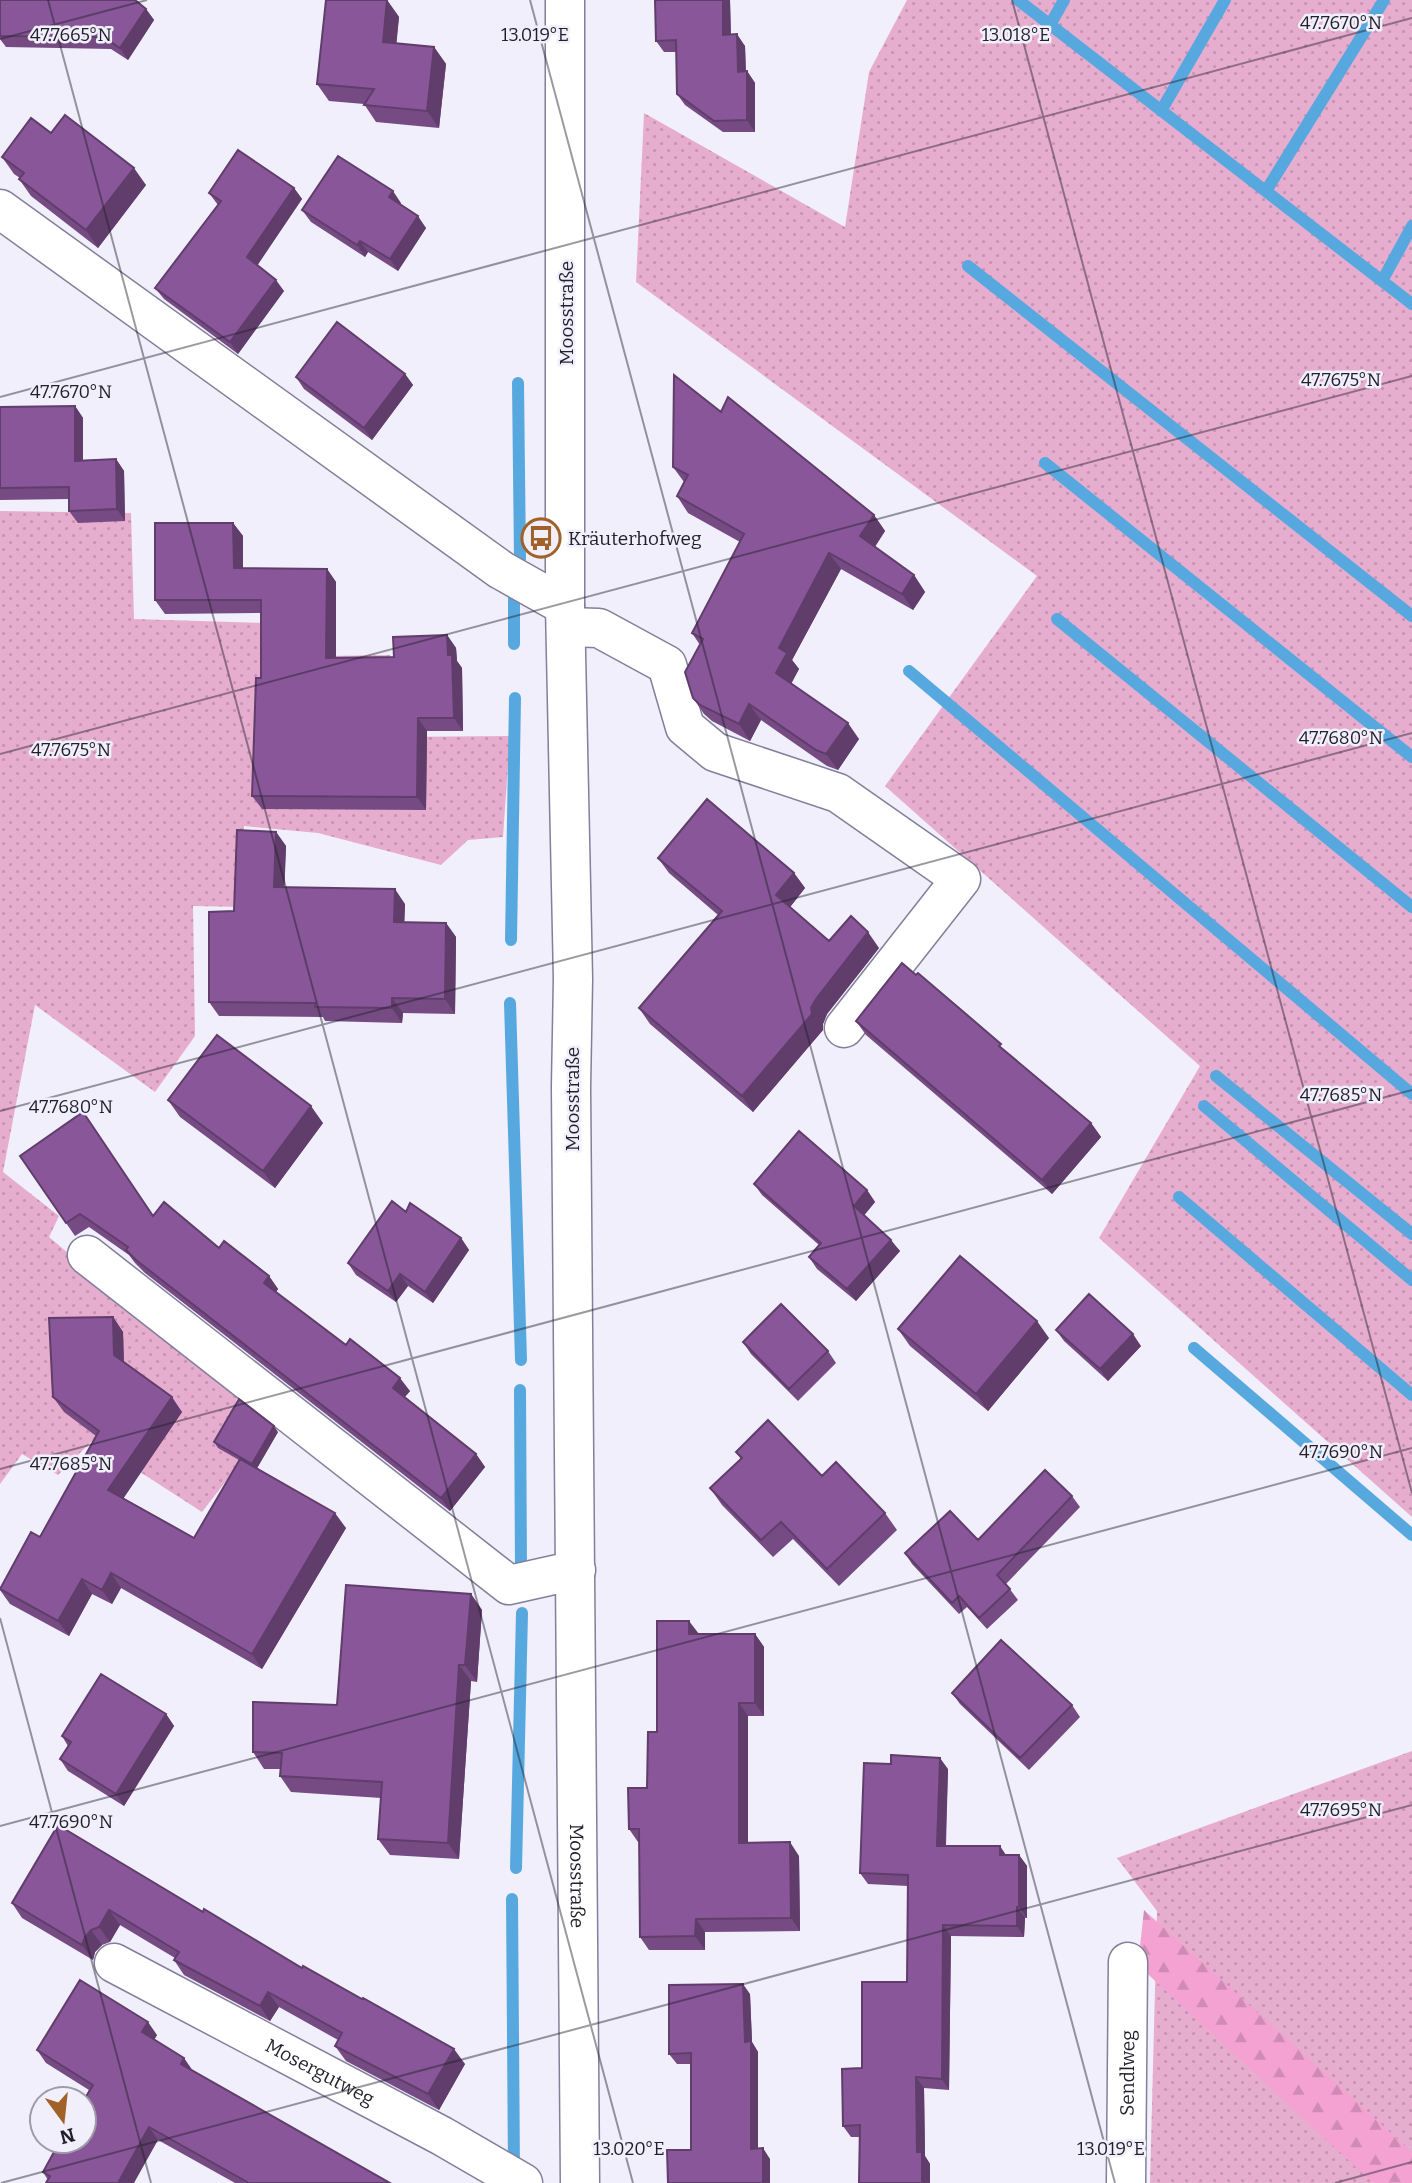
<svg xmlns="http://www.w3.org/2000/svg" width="1412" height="2183" font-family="Bitter,serif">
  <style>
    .grass { fill: url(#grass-dots) }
    .forest { fill: url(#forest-firs) }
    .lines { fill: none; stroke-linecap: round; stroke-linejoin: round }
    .stream { stroke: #58a8e0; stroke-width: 12 }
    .street-casing { stroke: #837f9a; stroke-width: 41 }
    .secondary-casing { stroke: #837f9a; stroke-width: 41 }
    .street { stroke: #fff; stroke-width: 38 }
    .secondary { stroke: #fff; stroke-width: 38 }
    .wall { fill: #764b84 }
    .shaded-wall { fill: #603d6b }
    .building { fill: #895799; stroke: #603d6b; stroke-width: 2 }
    .ticks { fill: none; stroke: #211f2a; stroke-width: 2; stroke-opacity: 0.45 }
    .labels { text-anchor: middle; stroke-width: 5; stroke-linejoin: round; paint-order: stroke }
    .street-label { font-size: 19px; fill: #211f2a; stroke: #f0effb }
    .poi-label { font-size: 19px; fill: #211f2a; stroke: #f0effb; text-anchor: start }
    .ticks-label { font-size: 18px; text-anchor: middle; fill: #211f2a; stroke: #f0effb; stroke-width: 5; stroke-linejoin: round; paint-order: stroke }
  </style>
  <defs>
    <pattern id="grass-dots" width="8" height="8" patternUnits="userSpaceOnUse" patternTransform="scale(1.75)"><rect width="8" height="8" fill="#e7adcf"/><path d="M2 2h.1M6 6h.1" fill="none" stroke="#c694b2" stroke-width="1.8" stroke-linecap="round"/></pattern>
    <pattern id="forest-firs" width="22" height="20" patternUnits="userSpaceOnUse" patternTransform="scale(1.75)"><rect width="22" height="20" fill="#f3a2d2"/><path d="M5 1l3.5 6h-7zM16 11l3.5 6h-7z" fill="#d08bb4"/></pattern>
  </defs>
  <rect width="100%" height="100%" fill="#f0effb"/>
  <!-- grass -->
  <path class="grass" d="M 907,0 L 1412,0 L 1412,1517 L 1099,1238 L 1200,1066 L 885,786 L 1037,576 L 636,282 L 644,113 L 845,227 L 869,72 Z
    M 0,511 L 131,513 L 134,619 L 266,623 L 270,657 L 390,655 L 392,737 L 510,736 L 503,837 L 468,840 L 441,865 L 318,833 L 244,826 L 243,907 L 193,906 L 195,1036 L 155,1092 L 35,1005 L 3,1172 L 59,1216 L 49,1237 L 238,1396 L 220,1445 L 243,1459 L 202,1512 L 92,1441 L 58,1475 L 22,1454 L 0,1484 Z
    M 1412,1751 L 1412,2183 L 1150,2183 L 1157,1911 L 1117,1858 Z"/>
  <!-- forest -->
  <path class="forest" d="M 1144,1910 L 1412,2152 L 1412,2183 L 1373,2183 L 1138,1965 Z"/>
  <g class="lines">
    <!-- stream -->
    <path class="stream" d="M 1018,0 L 1412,304
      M 1050,25 L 1064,0
      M 1161,111 L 1225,0
      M 1266,191 L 1384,0
      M 968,266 L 1412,616
      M 1382,281 L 1412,226
      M 518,383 L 520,559
      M 1045,463 L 1412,757
      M 1057,619 L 1412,907
      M 514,644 L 514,599
      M 909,671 L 1412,1094
      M 511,940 L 515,698
      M 510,1003 L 521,1360
      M 1216,1076 L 1412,1234
      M 1204,1106 L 1412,1280
      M 1179,1197 L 1412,1395
      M 1194,1348 L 1412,1535
      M 520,1390 L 521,1570
      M 516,1868 L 522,1613
      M 512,1899 L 514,2172"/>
    <!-- street casing -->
    <g class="street-casing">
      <g id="street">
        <path d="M 0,209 L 501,570 L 565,606"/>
        <path d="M 566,627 L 599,628 L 667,665 L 685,727 L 715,752 L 838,793 L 961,879 L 844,1028"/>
        <path d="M 87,1255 L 509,1585 L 576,1570"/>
        <path id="s1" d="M 114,1963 L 442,2136 L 523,2183"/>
        <path id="s2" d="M 1126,2183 L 1128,1962"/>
      </g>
    </g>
    <!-- secondary casing -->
    <g class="secondary-casing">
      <g id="secondary">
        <path id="s3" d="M 565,0 L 565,606 L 573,979 L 571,1087 L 580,2183"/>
      </g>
    </g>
    <!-- street -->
    <use href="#street" class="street"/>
    <!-- secondary -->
    <use href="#secondary" class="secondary"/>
  </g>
  <!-- wall -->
  <path class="wall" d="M 387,0 L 399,17 L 396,43 L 434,47 L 446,64 L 439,128 L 376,122 L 364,104 L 329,101 L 317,84 Z
    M 655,0 L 730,0 L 731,34 L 745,46 L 746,71 L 747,71 L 755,83 L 755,132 L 723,132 L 685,105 L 677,94 L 676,52 L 664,52 L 656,41 Z
    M 146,9 L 154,20 L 128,60 L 111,49 L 6,47 L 0,39 L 0,36 Z
    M 51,133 L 146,185 L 98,248 L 31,196 L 19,179 L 20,178 L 14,174 L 2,157 Z
    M 294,188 L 302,199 L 257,265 L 284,291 L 238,354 L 164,299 L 155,288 L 218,205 L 209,193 Z
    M 401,203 L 400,204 L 426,228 L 398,271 L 368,252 L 365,257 L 311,222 L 302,210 Z
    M 405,374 L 413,385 L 372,440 L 304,389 L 296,377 Z
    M 75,406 L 83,418 L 83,460 L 116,459 L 124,471 L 125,521 L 78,523 L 69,511 L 69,499 L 0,500 L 0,407 Z
    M 721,412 L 874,515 L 885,531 L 875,547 L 914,575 L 925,592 L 913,610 L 841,569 L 792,660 L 799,669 L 791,683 L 859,739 L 838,770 L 827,766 L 761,720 L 750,741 L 712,721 L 704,714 L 693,698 L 700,645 L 692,633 L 740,542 L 688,513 L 677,496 L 684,482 L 673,467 Z
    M 233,523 L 243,536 L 243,568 L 327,569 L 336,582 L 336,658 L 394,657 L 447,635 L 456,648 L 457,661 L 462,668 L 463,731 L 427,731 L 426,810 L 262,809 L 252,796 L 261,678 L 261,613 L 165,614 L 155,600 Z
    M 276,832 L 286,846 L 284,887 L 405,904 L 404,922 L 446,923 L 456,937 L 455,1014 L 403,1013 L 402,1023 L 325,1021 L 323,1017 L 219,1016 L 209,1002 L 234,911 Z
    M 658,858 L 794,873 L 805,888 L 790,907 L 829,941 L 879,948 L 827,1014 L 823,1024 L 823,1030 L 753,1112 L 650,1024 L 639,1008 L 718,915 L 669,873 Z
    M 856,1021 L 1007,1053 L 1091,1123 L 1101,1137 L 1052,1194 L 866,1035 Z
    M 168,1100 L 323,1123 L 275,1188 L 180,1117 Z
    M 20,1156 L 153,1216 L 219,1248 L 269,1276 L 278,1289 L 276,1292 L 346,1345 L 410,1391 L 405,1397 L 476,1454 L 485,1467 L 450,1511 L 145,1273 L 135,1263 L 129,1255 L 89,1227 L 75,1236 Z
    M 754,1184 L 867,1190 L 875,1202 L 864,1215 L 900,1251 L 856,1301 L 817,1269 L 809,1257 L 819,1245 L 762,1195 Z
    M 406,1212 L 461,1238 L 469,1250 L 433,1303 L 408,1286 L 396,1302 L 356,1275 L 348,1263 Z
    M 113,1317 L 123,1332 L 124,1363 L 182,1412 L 123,1498 L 194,1538 L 239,1460 L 218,1448 L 214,1442 L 278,1432 L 257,1468 L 346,1528 L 262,1669 L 121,1588 L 112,1604 L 92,1594 L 69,1636 L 10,1604 L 0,1590 L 40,1537 L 96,1436 L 64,1412 L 53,1397 Z
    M 898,1329 L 1049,1338 L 988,1411 L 910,1346 Z
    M 1056,1330 L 1141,1346 L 1108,1381 L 1064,1341 Z
    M 743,1342 L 828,1351 L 836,1363 L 798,1401 L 751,1354 Z
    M 736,1452 L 822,1476 L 885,1513 L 897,1530 L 839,1586 L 793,1539 L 773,1557 L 722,1505 L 710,1488 L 741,1459 Z
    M 1072,1496 L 1080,1507 L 1006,1584 L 1018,1600 L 987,1629 L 967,1607 L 959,1614 L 912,1564 L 905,1553 L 978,1540 Z
    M 471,1594 L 482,1610 L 477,1682 L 471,1681 L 459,1859 L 390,1855 L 378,1839 L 381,1798 L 291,1792 L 280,1776 L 280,1769 L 264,1769 L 253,1752 L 337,1705 Z
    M 699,1634 L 755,1634 L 764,1647 L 764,1716 L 748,1716 L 748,1843 L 799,1856 L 800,1931 L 705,1932 L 705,1950 L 649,1950 L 640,1937 L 639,1842 L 638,1842 L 629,1829 L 647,1788 L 657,1732 Z
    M 952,1693 L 1072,1705 L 1080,1717 L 1029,1770 L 960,1704 Z
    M 166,1714 L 174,1726 L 124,1806 L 68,1771 L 60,1759 L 68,1746 L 62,1736 Z
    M 948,1769 L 946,1846 L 1006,1855 L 1019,1855 L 1027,1866 L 1027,1918 L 1025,1918 L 1024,1937 L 951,1936 L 949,2090 L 924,2088 L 925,2156 L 930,2164 L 930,2183 L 859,2183 L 859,2137 L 851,2137 L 843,2126 L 862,2068 L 907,1982 L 908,1886 L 868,1884 L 860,1873 Z
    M 12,1903 L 203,1912 L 302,1968 L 465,2064 L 439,2110 L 346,2061 L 335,2046 L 338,2040 L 279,2007 L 270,2021 L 184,1975 L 174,1960 L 175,1958 L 120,1925 L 110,1942 L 102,1945 L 95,1952 L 93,1960 L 22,1918 Z
    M 750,1994 L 752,2042 L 758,2052 L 758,2149 L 770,2159 L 770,2183 L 668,2183 L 691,2150 L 691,2064 L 677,2064 L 669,2054 Z
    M 157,2035 L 154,2040 L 193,2071 L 390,2183 L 235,2183 L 158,2140 L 48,2180 L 43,2172 L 89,2090 L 46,2063 L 37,2050 Z"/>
  <!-- shaded-wall -->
  <path class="shaded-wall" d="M 387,0 L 399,17 L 395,59 L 383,42 Z
    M 723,0 L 730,0 L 731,46 L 723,35 Z
    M 146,9 L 154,20 L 128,60 L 120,48 Z
    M 737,34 L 745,46 L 746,83 L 738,72 Z
    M 434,47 L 446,64 L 439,128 L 427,111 Z
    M 747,71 L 755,83 L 755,132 L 747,120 Z
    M 134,168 L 146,185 L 98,248 L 86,230 Z
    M 294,188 L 302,199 L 255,269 L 247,257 Z
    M 393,191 L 401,203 L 397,209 L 389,197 Z
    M 418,216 L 426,228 L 398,271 L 390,259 Z
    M 360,241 L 368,252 L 365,257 L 357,245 Z
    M 276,280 L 284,291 L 238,354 L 230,342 Z
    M 405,374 L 413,385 L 372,440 L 364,428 Z
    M 75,406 L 83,418 L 83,472 L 75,461 Z
    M 116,459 L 124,471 L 125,521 L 117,509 Z
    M 874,515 L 885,531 L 871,552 L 860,536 Z
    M 233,523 L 243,536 L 243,581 L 234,568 Z
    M 829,553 L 841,569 L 792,660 L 799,669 L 788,690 L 776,673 L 779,648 Z
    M 327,569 L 336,582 L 336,671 L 326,658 Z
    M 914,575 L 925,592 L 913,610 L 902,594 Z
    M 447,635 L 456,648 L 457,661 L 462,668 L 463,731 L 454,718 L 448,655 Z
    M 749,704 L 761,720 L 750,741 L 739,724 Z
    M 418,718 L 427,731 L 426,810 L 417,797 Z
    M 848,723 L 859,739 L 838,770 L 826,754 Z
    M 276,832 L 286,846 L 284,901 L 274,887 Z
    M 794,873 L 805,888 L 787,911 L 776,895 Z
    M 395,889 L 405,904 L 404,936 L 394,922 Z
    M 446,923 L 456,937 L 455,1014 L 445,999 Z
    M 868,932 L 879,948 L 827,1014 L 823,1024 L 823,1030 L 753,1112 L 742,1096 L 811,1008 L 816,999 Z
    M 392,998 L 403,1013 L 402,1023 L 392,1008 Z
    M 311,1106 L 323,1123 L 275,1188 L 263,1171 Z
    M 1091,1123 L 1101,1137 L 1052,1194 L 1042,1180 Z
    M 867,1190 L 875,1202 L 862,1218 L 854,1206 Z
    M 461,1238 L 469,1250 L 433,1303 L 425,1292 Z
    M 891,1240 L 900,1251 L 856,1301 L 847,1289 Z
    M 400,1274 L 408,1286 L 396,1302 L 388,1291 Z
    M 269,1276 L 278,1289 L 273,1296 L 264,1283 Z
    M 113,1317 L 123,1332 L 124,1370 L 114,1355 Z
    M 1037,1321 L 1049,1338 L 988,1411 L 976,1394 Z
    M 1133,1334 L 1141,1346 L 1108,1381 L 1100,1369 Z
    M 400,1378 L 410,1391 L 402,1400 L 393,1388 Z
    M 172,1397 L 182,1412 L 119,1505 L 108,1490 Z
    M 274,1426 L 278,1432 L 256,1470 L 252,1464 Z
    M 476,1454 L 485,1467 L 450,1511 L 441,1498 Z
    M 335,1513 L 346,1528 L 262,1669 L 252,1654 Z
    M 111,1573 L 121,1588 L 112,1604 L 102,1590 Z
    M 82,1579 L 92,1594 L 69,1636 L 58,1621 Z
    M 471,1594 L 482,1610 L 477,1682 L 465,1665 Z
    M 689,1621 L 699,1634 L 689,1634 Z
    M 755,1634 L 764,1647 L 764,1716 L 755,1703 Z
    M 459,1665 L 471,1681 L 459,1859 L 448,1843 Z
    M 739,1703 L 748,1716 L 748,1856 L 739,1843 Z
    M 166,1714 L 174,1726 L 124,1806 L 116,1794 Z
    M 940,1758 L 948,1769 L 945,1858 L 937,1846 Z
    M 790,1842 L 799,1856 L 800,1931 L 791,1918 Z
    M 1000,1846 L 1008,1858 L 1000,1855 Z
    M 1019,1855 L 1027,1866 L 1027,1918 L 1019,1907 Z
    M 1017,1907 L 1025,1918 L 1024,1937 L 1017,1926 Z
    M 109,1910 L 120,1925 L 110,1942 L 99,1927 Z
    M 696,1919 L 705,1932 L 705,1950 L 695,1936 Z
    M 943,1925 L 951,1936 L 949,2090 L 942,2079 Z
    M 91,1930 L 102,1945 L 95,1952 L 93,1960 L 82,1945 L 85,1937 Z
    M 743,1984 L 750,1994 L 752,2042 L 758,2052 L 758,2159 L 751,2149 L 745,2042 Z
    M 268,1992 L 279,2007 L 270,2021 L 260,2006 Z
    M 148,2022 L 157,2035 L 151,2045 L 142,2032 Z
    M 454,2049 L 465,2064 L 439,2110 L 428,2094 Z
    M 184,2058 L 193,2071 L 181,2064 Z
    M 916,2077 L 924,2088 L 925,2156 L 930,2164 L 930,2183 L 922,2183 L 917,2152 Z
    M 149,2127 L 158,2140 L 134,2183 L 118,2183 Z
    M 763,2148 L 770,2159 L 770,2183 L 763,2183 Z"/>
  <!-- building -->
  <path class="building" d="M 0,0 L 135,0 L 146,9 L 120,48 L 103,37 L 0,36 Z
    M 326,0 L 387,0 L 383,42 L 434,47 L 427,111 L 364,105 L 374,89 L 317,84 Z
    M 655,0 L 723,0 L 723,35 L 737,34 L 738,72 L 747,71 L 747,120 L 714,121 L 677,94 L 676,40 L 656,41 Z
    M 65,115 L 134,168 L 86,230 L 19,179 L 24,173 L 2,157 L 31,118 L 51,133 Z
    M 238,150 L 294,188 L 247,257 L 276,280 L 230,342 L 155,288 L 221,201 L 209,193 Z
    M 338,156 L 393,191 L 389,197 L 418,216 L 390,259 L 360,241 L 357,245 L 302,210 Z
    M 337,322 L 405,374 L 364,428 L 296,377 Z
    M 674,375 L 721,412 L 728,397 L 874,515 L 860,536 L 914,575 L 902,594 L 829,553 L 779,648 L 787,653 L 776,673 L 848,723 L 826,754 L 816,750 L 749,704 L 739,724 L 700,705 L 693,698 L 685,672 L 703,639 L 692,633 L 744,534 L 677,496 L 688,475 L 673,467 Z
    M 75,406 L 75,461 L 116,459 L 117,509 L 69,511 L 69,487 L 0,488 L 0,407 Z
    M 155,523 L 233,523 L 234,568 L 327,569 L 326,658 L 394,657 L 393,637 L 447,635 L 448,655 L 452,655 L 454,718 L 418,718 L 417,797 L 252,796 L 256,678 L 261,678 L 261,600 L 155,600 Z
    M 707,799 L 794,873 L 776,895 L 829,941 L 851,916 L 868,932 L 816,999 L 811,1008 L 812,1014 L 742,1096 L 639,1008 L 722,911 L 658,858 Z
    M 237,830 L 276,832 L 274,887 L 395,889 L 394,922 L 446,923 L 445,999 L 392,998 L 392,1008 L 315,1007 L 315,1003 L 209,1002 L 209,912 L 234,911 Z
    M 902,963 L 916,975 L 918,973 L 1001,1044 L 999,1046 L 1091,1123 L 1042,1180 L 856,1021 Z
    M 217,1035 L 311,1106 L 263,1171 L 168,1100 Z
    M 83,1112 L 153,1216 L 164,1202 L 219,1248 L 224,1241 L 269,1276 L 264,1283 L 346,1345 L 350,1339 L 400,1378 L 393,1388 L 476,1454 L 441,1498 L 136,1260 L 126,1250 L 128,1247 L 80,1214 L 66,1223 L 20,1156 Z
    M 799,1131 L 867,1190 L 854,1206 L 891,1240 L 847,1289 L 809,1257 L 821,1243 L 754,1184 Z
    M 392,1201 L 406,1212 L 410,1203 L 461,1238 L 425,1292 L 400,1274 L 388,1291 L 348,1263 Z
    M 960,1256 L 1037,1321 L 976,1394 L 898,1329 Z
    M 1089,1294 L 1133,1334 L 1100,1369 L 1056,1330 Z
    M 781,1304 L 828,1351 L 789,1389 L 743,1342 Z
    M 113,1317 L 114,1355 L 172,1397 L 108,1490 L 194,1538 L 240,1459 L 335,1513 L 252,1654 L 111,1573 L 102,1590 L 82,1579 L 58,1621 L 0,1589 L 31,1532 L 40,1537 L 99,1431 L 53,1397 L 49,1318 Z
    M 239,1399 L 274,1426 L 252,1464 L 214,1442 Z
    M 768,1420 L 822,1476 L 836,1462 L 885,1513 L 827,1569 L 781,1522 L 761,1540 L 710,1488 L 742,1458 L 736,1452 Z
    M 1045,1470 L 1072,1496 L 997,1575 L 1010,1589 L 979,1618 L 959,1596 L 952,1603 L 905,1553 L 950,1511 L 978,1540 Z
    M 346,1585 L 471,1594 L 465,1665 L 459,1665 L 448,1843 L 378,1839 L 382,1782 L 280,1776 L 282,1753 L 253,1752 L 253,1702 L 337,1705 Z
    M 657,1621 L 689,1621 L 689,1634 L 755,1634 L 755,1703 L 739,1703 L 739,1843 L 790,1842 L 791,1918 L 696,1919 L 695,1936 L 640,1937 L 639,1829 L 629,1829 L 628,1788 L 647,1788 L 648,1732 L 657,1732 Z
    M 1001,1640 L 1072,1705 L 1020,1758 L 952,1693 Z
    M 101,1674 L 166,1714 L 116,1794 L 60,1759 L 71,1742 L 62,1736 Z
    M 891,1755 L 940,1758 L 937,1846 L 1000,1846 L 1000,1855 L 1019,1855 L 1019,1907 L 1017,1907 L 1017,1926 L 943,1925 L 942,2079 L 916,2077 L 917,2152 L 922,2152 L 922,2183 L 859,2183 L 860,2125 L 843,2126 L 842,2069 L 862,2068 L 862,1982 L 907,1982 L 908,1875 L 860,1873 L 864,1763 L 891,1764 Z
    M 58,1825 L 203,1912 L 204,1909 L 302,1968 L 303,1966 L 362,1999 L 363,1998 L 454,2049 L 428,2094 L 335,2046 L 342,2033 L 268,1992 L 260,2006 L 174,1960 L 179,1952 L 109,1910 L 99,1927 L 91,1930 L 85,1937 L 82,1945 L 12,1903 Z
    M 80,1980 L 148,2022 L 142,2032 L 184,2058 L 181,2064 L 390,2183 L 249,2183 L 149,2127 L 118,2183 L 46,2183 L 50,2176 L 43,2172 L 60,2141 L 84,2141 L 84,2100 L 93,2085 L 37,2050 Z
    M 743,1984 L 745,2042 L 751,2041 L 751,2149 L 763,2148 L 763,2183 L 668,2183 L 667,2150 L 691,2150 L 691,2053 L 669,2054 L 669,1985 Z"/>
  <!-- ticks -->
  <path class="ticks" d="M 48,0 L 633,2183M 530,0 L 1115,2183M 1012,0 L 1412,1493M 0,39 L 147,0M 0,397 L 1412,18M 0,754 L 1412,376M 0,1111 L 1412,733M 0,1469 L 1412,1090M 0,1618 L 151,2183M 0,1826 L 1412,1448M 1,2183 L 1412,1805M 1335,2183 L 1412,2162"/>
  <!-- icons -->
  <defs>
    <g id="bus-ring" transform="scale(2.0125)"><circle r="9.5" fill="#f0effb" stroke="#a16229" stroke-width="1.5"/><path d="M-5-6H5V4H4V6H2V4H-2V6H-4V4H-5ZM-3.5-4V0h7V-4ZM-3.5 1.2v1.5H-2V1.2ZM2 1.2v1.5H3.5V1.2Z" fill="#a16229"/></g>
  </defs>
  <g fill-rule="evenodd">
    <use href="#bus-ring" x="541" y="538"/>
  </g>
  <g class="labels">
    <!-- street labels -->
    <g class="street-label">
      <text transform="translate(566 313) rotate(-90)" y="7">Moosstraße</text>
      <text transform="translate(572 1099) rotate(-90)" y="7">Moosstraße</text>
      <text dy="7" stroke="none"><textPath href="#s3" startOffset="1876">Moosstraße</textPath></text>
      <text dy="7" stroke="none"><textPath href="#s1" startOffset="233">Mosergutweg</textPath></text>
      <text dy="7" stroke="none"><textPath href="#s2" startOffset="110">Sendlweg</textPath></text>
    </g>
    <!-- poi labels -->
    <g class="poi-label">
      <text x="568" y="545">Kräuterhofweg</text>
    </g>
  </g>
  <g class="ticks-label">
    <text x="1341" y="29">47.7670°N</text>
    <text x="535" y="41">13.019°E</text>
    <text x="1016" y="41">13.018°E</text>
    <text x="71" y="41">47.7665°N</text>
    <text x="1341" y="386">47.7675°N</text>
    <text x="71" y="398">47.7670°N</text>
    <text x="1341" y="744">47.7680°N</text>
    <text x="71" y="756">47.7675°N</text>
    <text x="1341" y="1101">47.7685°N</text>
    <text x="71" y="1113">47.7680°N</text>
    <text x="1341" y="1458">47.7690°N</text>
    <text x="71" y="1470">47.7685°N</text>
    <text x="1341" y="1816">47.7695°N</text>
    <text x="71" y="1828">47.7690°N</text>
    <text x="629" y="2155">13.020°E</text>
    <text x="1111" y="2155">13.019°E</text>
  </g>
  <!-- north arrow -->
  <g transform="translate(63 2120) rotate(165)"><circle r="33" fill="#f0effb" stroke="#9d9ca7" stroke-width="2"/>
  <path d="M0-5L12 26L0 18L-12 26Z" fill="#a16229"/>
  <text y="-10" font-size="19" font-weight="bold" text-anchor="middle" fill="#211f2a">N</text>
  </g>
</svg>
